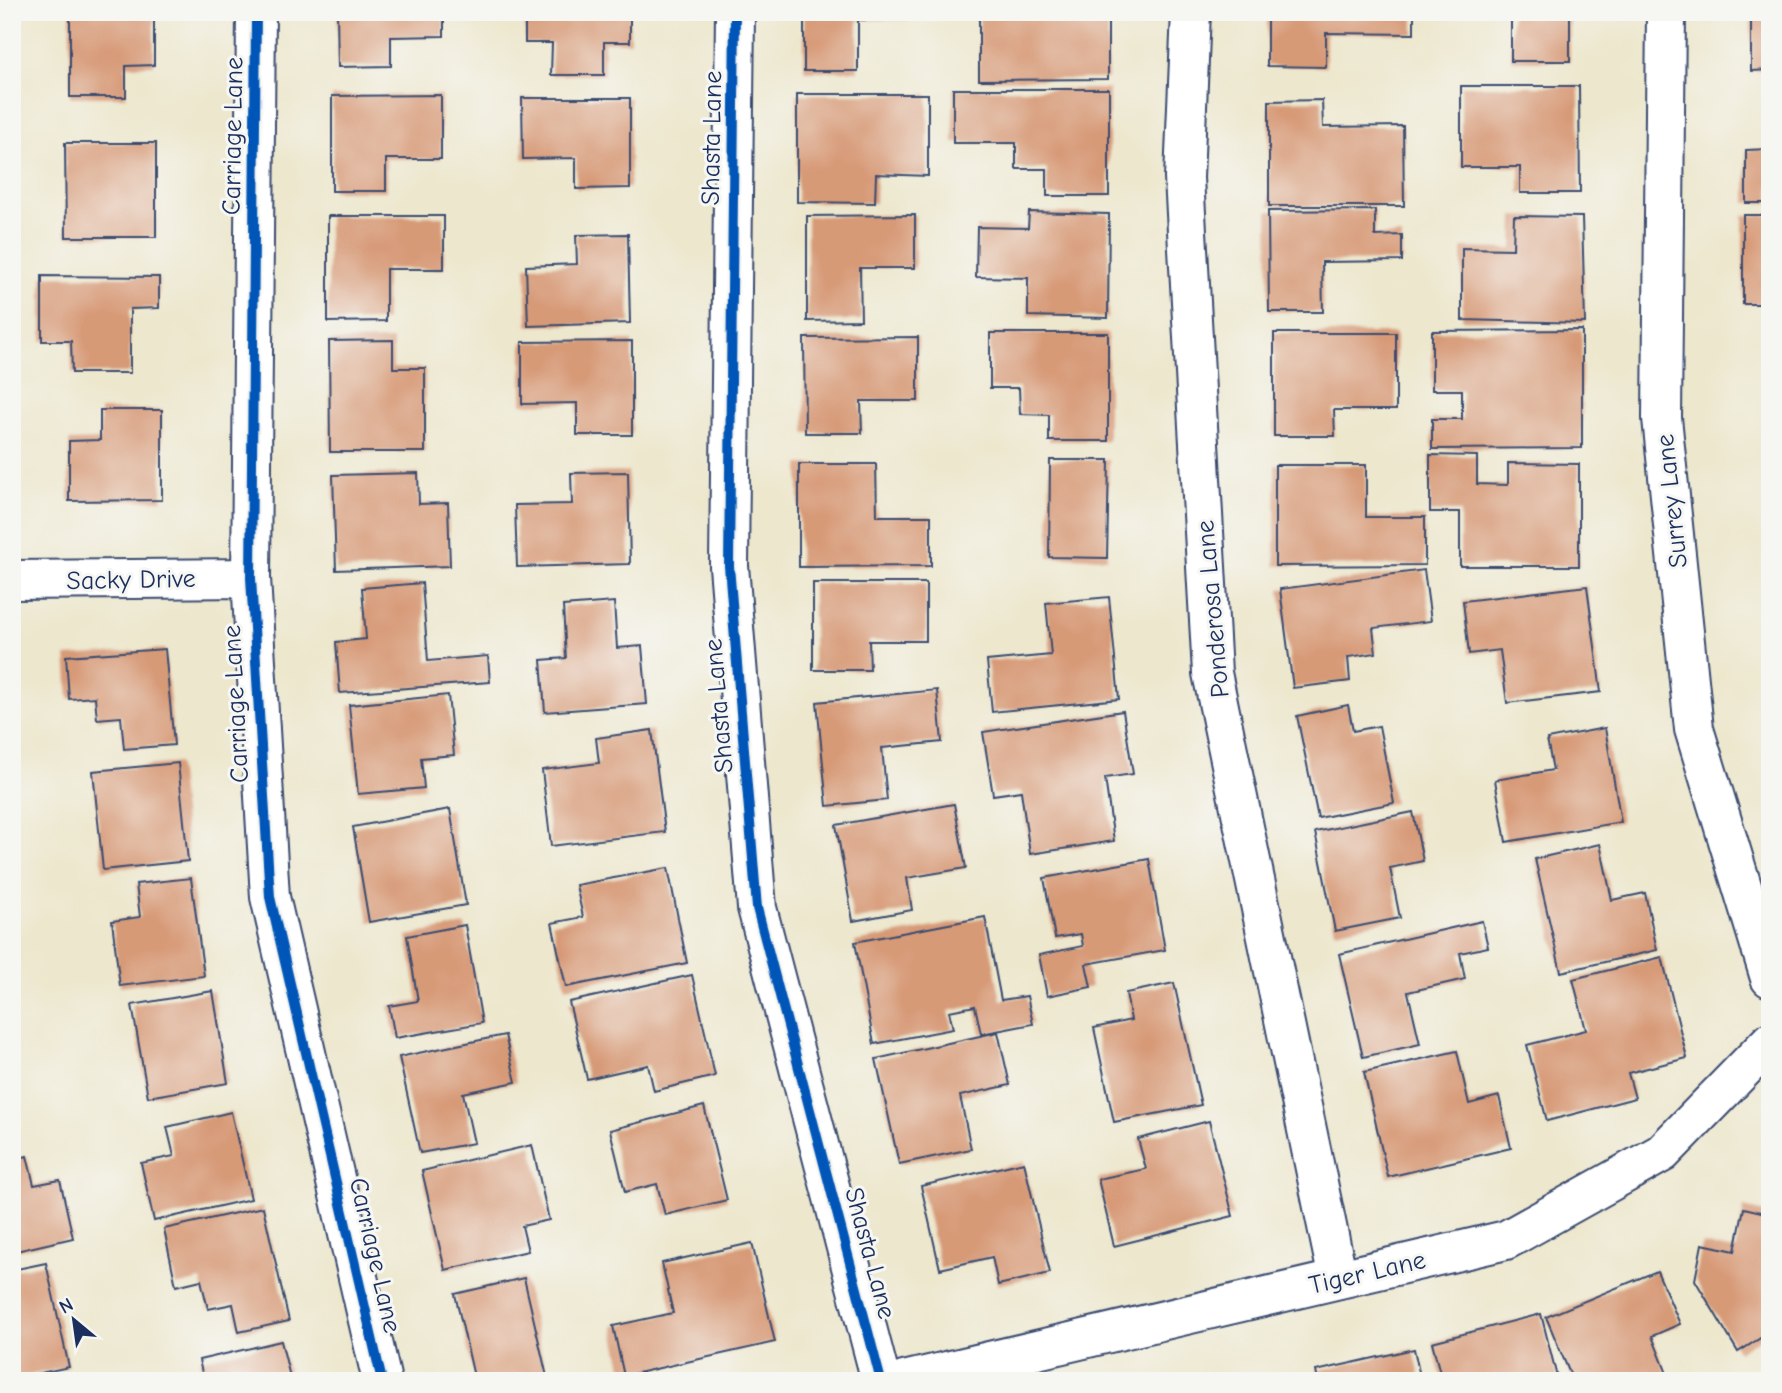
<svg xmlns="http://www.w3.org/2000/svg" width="1782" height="1393" font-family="'Comic Neue',sans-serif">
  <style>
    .building { fill: #d79a77 }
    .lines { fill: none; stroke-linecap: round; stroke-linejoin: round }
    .minor-casing { stroke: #3a4b6f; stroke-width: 42 }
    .tertiary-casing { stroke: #3a4b6f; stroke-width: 42 }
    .minor { stroke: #fff; stroke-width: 38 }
    .tertiary { stroke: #fff; stroke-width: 38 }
    .cycleway-casing { stroke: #f6f6f2; stroke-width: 15 }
    .cycleway { stroke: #0057b8; stroke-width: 10 }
    .labels { text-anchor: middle; stroke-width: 6; stroke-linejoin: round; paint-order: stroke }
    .street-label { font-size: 26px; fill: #1b2f5e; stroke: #f6f6f2 }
  </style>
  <rect width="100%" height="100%" fill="#f6f6f2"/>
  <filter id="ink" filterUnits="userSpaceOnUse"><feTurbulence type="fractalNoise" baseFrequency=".0143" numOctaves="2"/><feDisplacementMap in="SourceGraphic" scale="14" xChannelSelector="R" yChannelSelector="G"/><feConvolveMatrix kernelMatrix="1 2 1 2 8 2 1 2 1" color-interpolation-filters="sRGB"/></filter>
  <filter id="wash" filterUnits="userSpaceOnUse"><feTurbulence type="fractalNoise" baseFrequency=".00686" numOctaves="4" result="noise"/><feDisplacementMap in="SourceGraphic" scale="28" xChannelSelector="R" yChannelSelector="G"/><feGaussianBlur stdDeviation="1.57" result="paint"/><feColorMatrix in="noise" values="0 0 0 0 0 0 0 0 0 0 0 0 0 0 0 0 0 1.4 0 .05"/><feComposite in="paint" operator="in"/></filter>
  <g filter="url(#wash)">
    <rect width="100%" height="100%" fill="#ede7cd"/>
    <g id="blocks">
      <!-- building -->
      <path class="building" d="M 70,12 L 154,12 L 154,65 L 126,66 L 126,97 L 70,97 Z
        M 337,12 L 444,12 L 444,36 L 391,37 L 391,66 L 338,67 Z
        M 525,12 L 630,12 L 630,42 L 604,42 L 604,75 L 551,75 L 552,43 L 525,43 Z
        M 804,12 L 911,12 L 910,20 L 858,20 L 858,71 L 804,71 Z
        M 979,12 L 1108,12 L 1108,79 L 979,80 Z
        M 1267,12 L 1414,12 L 1414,34 L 1326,33 L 1326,67 L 1267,66 Z
        M 1511,12 L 1570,12 L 1570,61 L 1511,61 Z
        M 1751,12 L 1770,12 L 1770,70 L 1751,71 Z
        M 1461,86 L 1579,86 L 1580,193 L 1520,193 L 1520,167 L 1461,167 Z
        M 953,89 L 1109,89 L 1109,196 L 1047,196 L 1047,169 L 1016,169 L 1016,143 L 953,143 Z
        M 797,94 L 928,94 L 928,176 L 876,174 L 875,203 L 797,202 Z
        M 441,95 L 441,159 L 386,159 L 386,191 L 332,191 L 332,96 Z
        M 522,98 L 630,98 L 630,188 L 576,189 L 576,158 L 523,159 Z
        M 1322,100 L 1323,127 L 1403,126 L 1404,206 L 1269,206 L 1269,101 Z
        M 65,143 L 156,143 L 156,237 L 66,237 Z
        M 1770,149 L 1770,203 L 1746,203 L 1746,150 Z
        M 1375,210 L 1375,236 L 1402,235 L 1402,261 L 1322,262 L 1323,312 L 1269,312 L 1268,211 Z
        M 1029,212 L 1109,214 L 1108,318 L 1028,316 L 1028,278 L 976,277 L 977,227 L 1028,228 Z
        M 915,215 L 915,268 L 860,268 L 861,320 L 807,321 L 807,216 Z
        M 1743,215 L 1770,215 L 1770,304 L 1743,304 Z
        M 328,216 L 444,216 L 444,269 L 386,269 L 386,321 L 328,322 Z
        M 1514,216 L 1582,217 L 1585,323 L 1462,320 L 1462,248 L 1513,249 Z
        M 628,234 L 630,323 L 528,326 L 526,266 L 577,264 L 576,235 Z
        M 42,276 L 159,277 L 159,308 L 130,309 L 130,373 L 72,373 L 71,341 L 42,341 Z
        M 1582,330 L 1582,448 L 1432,449 L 1432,419 L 1462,419 L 1462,390 L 1432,390 L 1432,331 Z
        M 990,333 L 1108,333 L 1108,441 L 1049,441 L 1049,415 L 1020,414 L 1019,388 L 990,388 Z
        M 1274,333 L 1396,333 L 1396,410 L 1334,410 L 1335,436 L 1274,436 Z
        M 918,337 L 918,401 L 861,401 L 862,433 L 805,433 L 804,338 Z
        M 393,340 L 393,368 L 425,368 L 425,452 L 330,452 L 329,341 Z
        M 632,341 L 632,435 L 577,435 L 577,403 L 522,404 L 522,342 Z
        M 100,410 L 162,410 L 162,500 L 69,501 L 69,441 L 100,440 Z
        M 1430,455 L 1477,456 L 1477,484 L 1508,485 L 1508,463 L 1579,464 L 1579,566 L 1460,566 L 1460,512 L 1430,512 Z
        M 1050,460 L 1109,460 L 1107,558 L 1049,557 Z
        M 799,464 L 876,464 L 877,516 L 931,516 L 931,566 L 799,567 Z
        M 1275,465 L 1366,465 L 1366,517 L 1425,517 L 1425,565 L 1275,566 Z
        M 628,472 L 630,564 L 517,567 L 515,505 L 572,504 L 571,473 Z
        M 418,473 L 419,504 L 448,503 L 450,566 L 336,570 L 333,475 Z
        M 1424,570 L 1431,621 L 1373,628 L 1376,653 L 1348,657 L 1350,681 L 1293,688 L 1280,589 Z
        M 422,583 L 428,661 L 488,656 L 490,682 L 340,693 L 336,642 L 366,639 L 362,588 Z
        M 813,583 L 926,583 L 926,641 L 869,641 L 870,670 L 813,670 Z
        M 1587,586 L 1601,692 L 1507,703 L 1500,650 L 1469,654 L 1463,601 Z
        M 1109,597 L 1119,699 L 992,712 L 987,661 L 1051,655 L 1046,603 Z
        M 614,602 L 617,648 L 642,646 L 647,704 L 545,712 L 541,660 L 566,658 L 563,606 Z
        M 165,649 L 174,745 L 124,749 L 121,717 L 97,719 L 95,697 L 69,699 L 66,656 Z
        M 937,690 L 942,742 L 882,748 L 887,800 L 827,806 L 817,702 Z
        M 448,695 L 454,755 L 421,758 L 424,788 L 358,794 L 349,705 Z
        M 1348,705 L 1353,731 L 1379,726 L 1394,803 L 1318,818 L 1297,716 Z
        M 1123,711 L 1133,774 L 1105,778 L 1114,841 L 1030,854 L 1021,791 L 993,795 L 983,732 Z
        M 1605,728 L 1621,822 L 1506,842 L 1495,780 L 1553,770 L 1547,739 Z
        M 652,730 L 665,832 L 551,846 L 542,770 L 599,763 L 596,738 Z
        M 178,763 L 188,861 L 103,870 L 93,771 Z
        M 954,804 L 966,868 L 907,878 L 912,910 L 853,921 L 836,825 Z
        M 450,809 L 466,905 L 369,922 L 353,827 Z
        M 1413,812 L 1423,861 L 1390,868 L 1400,918 L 1335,931 L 1315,832 Z
        M 1600,844 L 1612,900 L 1645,893 L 1657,950 L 1561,972 L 1535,859 Z
        M 1149,859 L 1165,950 L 1086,964 L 1091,987 L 1047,996 L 1039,955 L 1083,946 L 1081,934 L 1055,938 L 1044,878 Z
        M 668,868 L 687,963 L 566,987 L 552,923 L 583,917 L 576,885 Z
        M 191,878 L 204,976 L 120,986 L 112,921 L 140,917 L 136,884 Z
        M 985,917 L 1001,1000 L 1027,996 L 1033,1024 L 981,1034 L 975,1006 L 949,1011 L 953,1029 L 874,1044 L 855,942 Z
        M 1482,921 L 1488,947 L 1460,953 L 1465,979 L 1408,992 L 1420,1044 L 1363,1057 L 1339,954 Z
        M 465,925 L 482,1023 L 395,1038 L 389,1006 L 418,1001 L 407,936 Z
        M 1662,957 L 1687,1058 L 1628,1073 L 1635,1098 L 1547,1121 L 1527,1045 L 1586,1030 L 1573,979 Z
        M 692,975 L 715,1076 L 654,1091 L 648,1065 L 587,1079 L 569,1002 Z
        M 1174,983 L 1201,1105 L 1114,1122 L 1094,1028 L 1131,1020 L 1126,993 Z
        M 213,991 L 228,1083 L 148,1097 L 132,1005 Z
        M 998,1032 L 1010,1085 L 960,1096 L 971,1149 L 899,1164 L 876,1059 Z
        M 505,1035 L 516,1082 L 463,1093 L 474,1143 L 420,1153 L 399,1057 Z
        M 1457,1051 L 1469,1104 L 1499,1096 L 1511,1148 L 1388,1177 L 1364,1072 Z
        M 704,1106 L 727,1200 L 665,1215 L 657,1184 L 625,1192 L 610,1130 Z
        M 231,1112 L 251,1199 L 154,1221 L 141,1163 L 174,1156 L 167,1127 Z
        M 1209,1121 L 1233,1216 L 1114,1246 L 1098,1179 L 1146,1169 L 1138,1139 Z
        M 532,1145 L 549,1220 L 522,1226 L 528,1251 L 445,1270 L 422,1171 Z
        M 27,1156 L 34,1185 L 60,1180 L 73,1238 L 12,1252 L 12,1160 Z
        M 1024,1162 L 1050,1273 L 998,1285 L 992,1257 L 940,1269 L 921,1186 Z
        M 263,1207 L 289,1321 L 239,1332 L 233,1304 L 208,1309 L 201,1280 L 176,1286 L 164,1229 Z
        M 1744,1208 L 1770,1214 L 1770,1332 L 1738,1352 L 1695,1280 L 1702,1244 L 1735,1251 Z
        M 752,1243 L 775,1342 L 624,1376 L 613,1326 L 673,1313 L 662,1263 Z
        M 46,1263 L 69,1367 L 12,1379 L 12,1270 Z
        M 1657,1271 L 1680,1324 L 1652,1336 L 1670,1381 L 1573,1381 L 1546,1317 Z
        M 524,1278 L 548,1381 L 475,1381 L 455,1294 Z
        M 1541,1314 L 1558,1381 L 1442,1381 L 1432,1342 Z
        M 281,1341 L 291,1381 L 204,1381 L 199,1360 Z
        M 1414,1349 L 1421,1381 L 1318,1381 L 1316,1371 Z"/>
    </g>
  </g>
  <g filter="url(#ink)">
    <use href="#blocks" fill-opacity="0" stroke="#3a4b6f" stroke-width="2"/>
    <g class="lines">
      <!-- minor casing -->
      <g class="minor-casing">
        <path id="minor" d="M 256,12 L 251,578 L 270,897 L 382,1381
          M 735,12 L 729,566 L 757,908 L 881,1381
          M 1191,12 L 1184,178 L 1212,673 L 1338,1279
          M 1666,12 L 1662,418 L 1694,729 L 1770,978
          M 12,580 L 251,578"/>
      </g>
      <!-- tertiary casing -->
      <g class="tertiary-casing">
        <path id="tertiary" d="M 904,1381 L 1506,1240 L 1662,1153 L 1770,1042"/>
      </g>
      <!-- minor -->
      <use href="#minor" class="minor"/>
      <!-- tertiary -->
      <use href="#tertiary" class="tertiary"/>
      <!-- cycleway casing -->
      <g class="cycleway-casing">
        <path id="cycleway" d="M 256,12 L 251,578 L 270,897 L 382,1381
          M 735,12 L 729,566 L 757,908 L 881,1381"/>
      </g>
      <!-- cycleway -->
      <use href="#cycleway" class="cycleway"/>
    </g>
  </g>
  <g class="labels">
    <!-- street labels -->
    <g class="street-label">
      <text transform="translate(232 136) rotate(-89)" y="9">Carriage Lane</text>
      <text transform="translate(711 138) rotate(-89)" y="9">Shasta Lane</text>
      <text transform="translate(1671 501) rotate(-96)" y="9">Surrey Lane</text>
      <text transform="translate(131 579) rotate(-1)" y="9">Sacky Drive</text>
      <text transform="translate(1212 609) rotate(-95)" y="9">Ponderosa Lane</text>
      <text transform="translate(235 704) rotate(-93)" y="9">Carriage Lane</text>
      <text transform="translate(718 706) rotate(-95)" y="9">Shasta Lane</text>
      <text transform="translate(871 1253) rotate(75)" y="9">Shasta Lane</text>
      <text transform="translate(376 1255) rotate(77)" y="9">Carriage Lane</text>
      <text transform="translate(1367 1272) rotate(-13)" y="9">Tiger Lane</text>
    </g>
  </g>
  <!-- margin -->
  <rect width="1782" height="1393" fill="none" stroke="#f6f6f2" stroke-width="42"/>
  <!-- north arrow -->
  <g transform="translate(74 1320) rotate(331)" stroke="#f6f6f2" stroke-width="5" paint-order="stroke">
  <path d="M0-5L12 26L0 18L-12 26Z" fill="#1b2f5e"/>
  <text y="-10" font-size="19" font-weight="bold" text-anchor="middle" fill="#1b2f5e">N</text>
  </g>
</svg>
